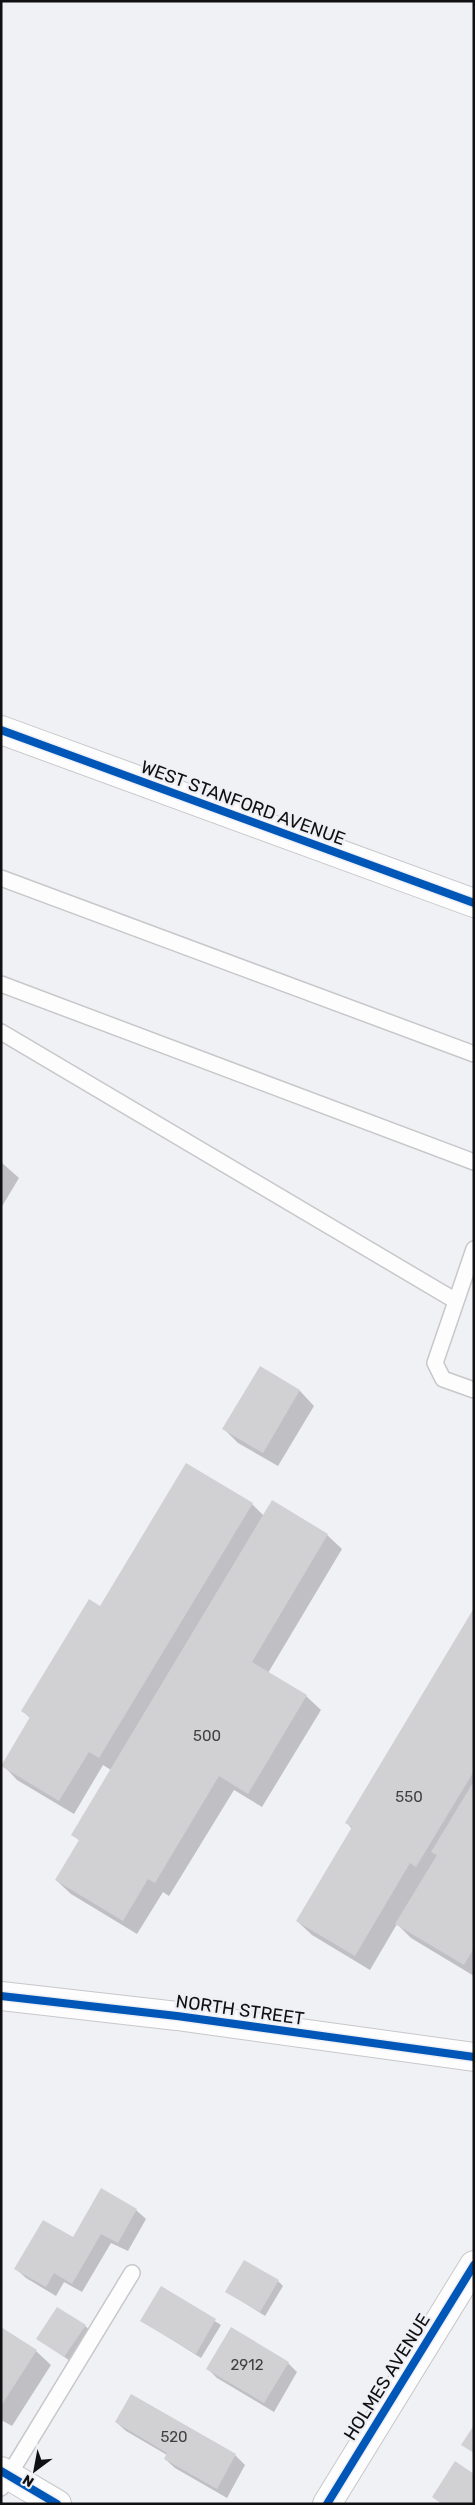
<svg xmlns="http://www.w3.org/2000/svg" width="475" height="2505" font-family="Rubik,sans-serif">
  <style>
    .shadow { fill: #0003 }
    .building { fill: #d1d1d4 }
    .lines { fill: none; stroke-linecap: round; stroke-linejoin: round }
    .lane-casing { stroke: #c8c8cb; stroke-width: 18 }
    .street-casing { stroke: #c8c8cb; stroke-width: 30 }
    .primary-casing { stroke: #c8c8cb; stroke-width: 30 }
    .lane { stroke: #fdfdfe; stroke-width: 15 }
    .street { stroke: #fdfdfe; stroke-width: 28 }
    .primary { stroke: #fdfdfe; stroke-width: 28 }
    .cycleway-casing { stroke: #eff0f6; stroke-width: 11 }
    .cycleway { stroke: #0057b8; stroke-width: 8 }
    .labels { text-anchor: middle; stroke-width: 5; stroke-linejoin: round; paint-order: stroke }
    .number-label { font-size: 15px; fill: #404042 }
    .street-label { font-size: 18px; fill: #101012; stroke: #eff0f6 }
  </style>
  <rect width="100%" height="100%" fill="#f0f1f5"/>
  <!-- shadow -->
  <path class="shadow" d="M 1,1162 L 19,1178 L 1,1208 Z
    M 260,1368 L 300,1391 L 314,1406 L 278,1466 L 238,1443 L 224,1429 Z
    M 252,1504 L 264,1516 L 327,1535 L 342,1549 L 268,1673 L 306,1696 L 321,1710 L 262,1807 L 234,1790 L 169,1896 L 163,1892 L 137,1934 L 71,1894 L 56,1880 L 80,1841 L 73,1834 L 111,1770 L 103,1765 L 74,1814 L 17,1780 L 3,1765 L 31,1719 L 23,1711 L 100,1608 Z
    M 474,1610 L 474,1976 L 411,1938 L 397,1924 L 370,1970 L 312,1935 L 297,1921 L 352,1829 L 347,1823 Z
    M 136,2210 L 146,2219 L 128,2251 L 111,2243 L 82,2292 L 64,2282 L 56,2296 L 26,2278 L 16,2269 L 73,2238 Z
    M 278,2281 L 283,2286 L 265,2316 L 227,2292 Z
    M 162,2288 L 221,2325 L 201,2358 L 142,2321 Z
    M 85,2326 L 90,2330 L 70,2361 L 42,2341 Z
    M 1,2329 L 36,2351 L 51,2365 L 12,2426 L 1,2420 Z
    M 288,2363 L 297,2372 L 274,2412 L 217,2378 L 208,2369 Z
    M 132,2395 L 235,2455 L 245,2465 L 227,2498 L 175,2468 L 165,2459 L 167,2455 L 126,2431 L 116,2422 Z"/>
  <!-- building -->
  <path class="building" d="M 260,1366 L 300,1390 L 263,1453 L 222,1429 Z
    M 186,1463 L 253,1503 L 99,1758 L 89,1752 L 59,1801 L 1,1766 L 30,1717 L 21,1711 L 89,1599 L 100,1606 Z
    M 272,1500 L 328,1534 L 252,1662 L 307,1695 L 248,1794 L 219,1776 L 155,1883 L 148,1879 L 123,1921 L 55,1880 L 79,1840 L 71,1835 Z
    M 474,1608 L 474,1771 L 416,1867 L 410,1863 L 355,1956 L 296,1921 L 352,1827 L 345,1823 Z
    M 474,1781 L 474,1948 L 464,1965 L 395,1924 L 437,1855 L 431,1852 Z
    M 101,2188 L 137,2209 L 118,2243 L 101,2234 L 72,2284 L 54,2273 L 46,2287 L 14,2269 L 43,2220 L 73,2237 Z
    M 244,2260 L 279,2280 L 260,2312 L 225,2292 Z
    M 161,2286 L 216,2319 L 196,2354 L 140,2321 Z
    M 57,2307 L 86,2325 L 64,2357 L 36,2339 Z
    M 1,2327 L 37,2350 L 1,2406 Z
    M 231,2327 L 289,2362 L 264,2403 L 206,2369 Z
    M 131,2394 L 236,2454 L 217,2489 L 164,2459 L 167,2453 L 115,2422 Z
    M 474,2425 L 474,2453 L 461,2445 Z
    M 455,2461 L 474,2474 L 474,2504 L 442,2504 L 432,2497 Z"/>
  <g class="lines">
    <!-- lane casing -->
    <g class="lane-casing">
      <path id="lane" d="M 1,878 L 474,1054
        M 1,984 L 474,1162
        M 1,1032 L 456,1301
        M 474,1249 L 435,1363 L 443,1379 L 474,1390
        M 1,2488 L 132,2273"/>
    </g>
    <!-- street casing -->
    <g class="street-casing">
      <path id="street" d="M 1,1996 L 177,2016 L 474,2057
        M 1,2471 L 57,2504
        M 327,2504 L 474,2265"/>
    </g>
    <!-- primary casing -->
    <g class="primary-casing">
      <path id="primary" d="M 1,730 L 474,903"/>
    </g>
    <!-- lane -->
    <use href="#lane" class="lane"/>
    <!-- street -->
    <use href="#street" class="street"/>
    <!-- primary -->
    <use href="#primary" class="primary"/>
    <!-- cycleway casing -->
    <g class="cycleway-casing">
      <path id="cycleway" d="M 1,730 L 474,903
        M 1,1996 L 177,2016 L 474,2057
        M 1,2471 L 57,2504
        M 327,2504 L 474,2265"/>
    </g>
    <!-- cycleway -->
    <use href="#cycleway" class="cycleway"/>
  </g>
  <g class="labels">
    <!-- number labels -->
    <g class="number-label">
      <text x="207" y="1741">500</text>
      <text x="409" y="1802">550</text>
      <text x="247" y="2370">2912</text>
      <text x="174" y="2442">520</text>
    </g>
    <!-- street labels -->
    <g class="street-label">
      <text transform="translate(243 803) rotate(20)" y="6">WEST STANFORD AVENUE</text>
      <text transform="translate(240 2010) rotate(8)" y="6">NORTH STREET</text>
      <text transform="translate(387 2377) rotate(-58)" y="6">HOLMES AVENUE</text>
    </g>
  </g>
  <!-- border -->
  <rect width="475" height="2505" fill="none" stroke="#101012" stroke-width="5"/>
  <!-- north arrow -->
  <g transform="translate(35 2470) rotate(212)" stroke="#eff0f6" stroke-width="4" paint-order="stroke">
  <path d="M0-4L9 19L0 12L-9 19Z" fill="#101012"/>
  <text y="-8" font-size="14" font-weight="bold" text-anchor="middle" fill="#101012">N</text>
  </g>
</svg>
